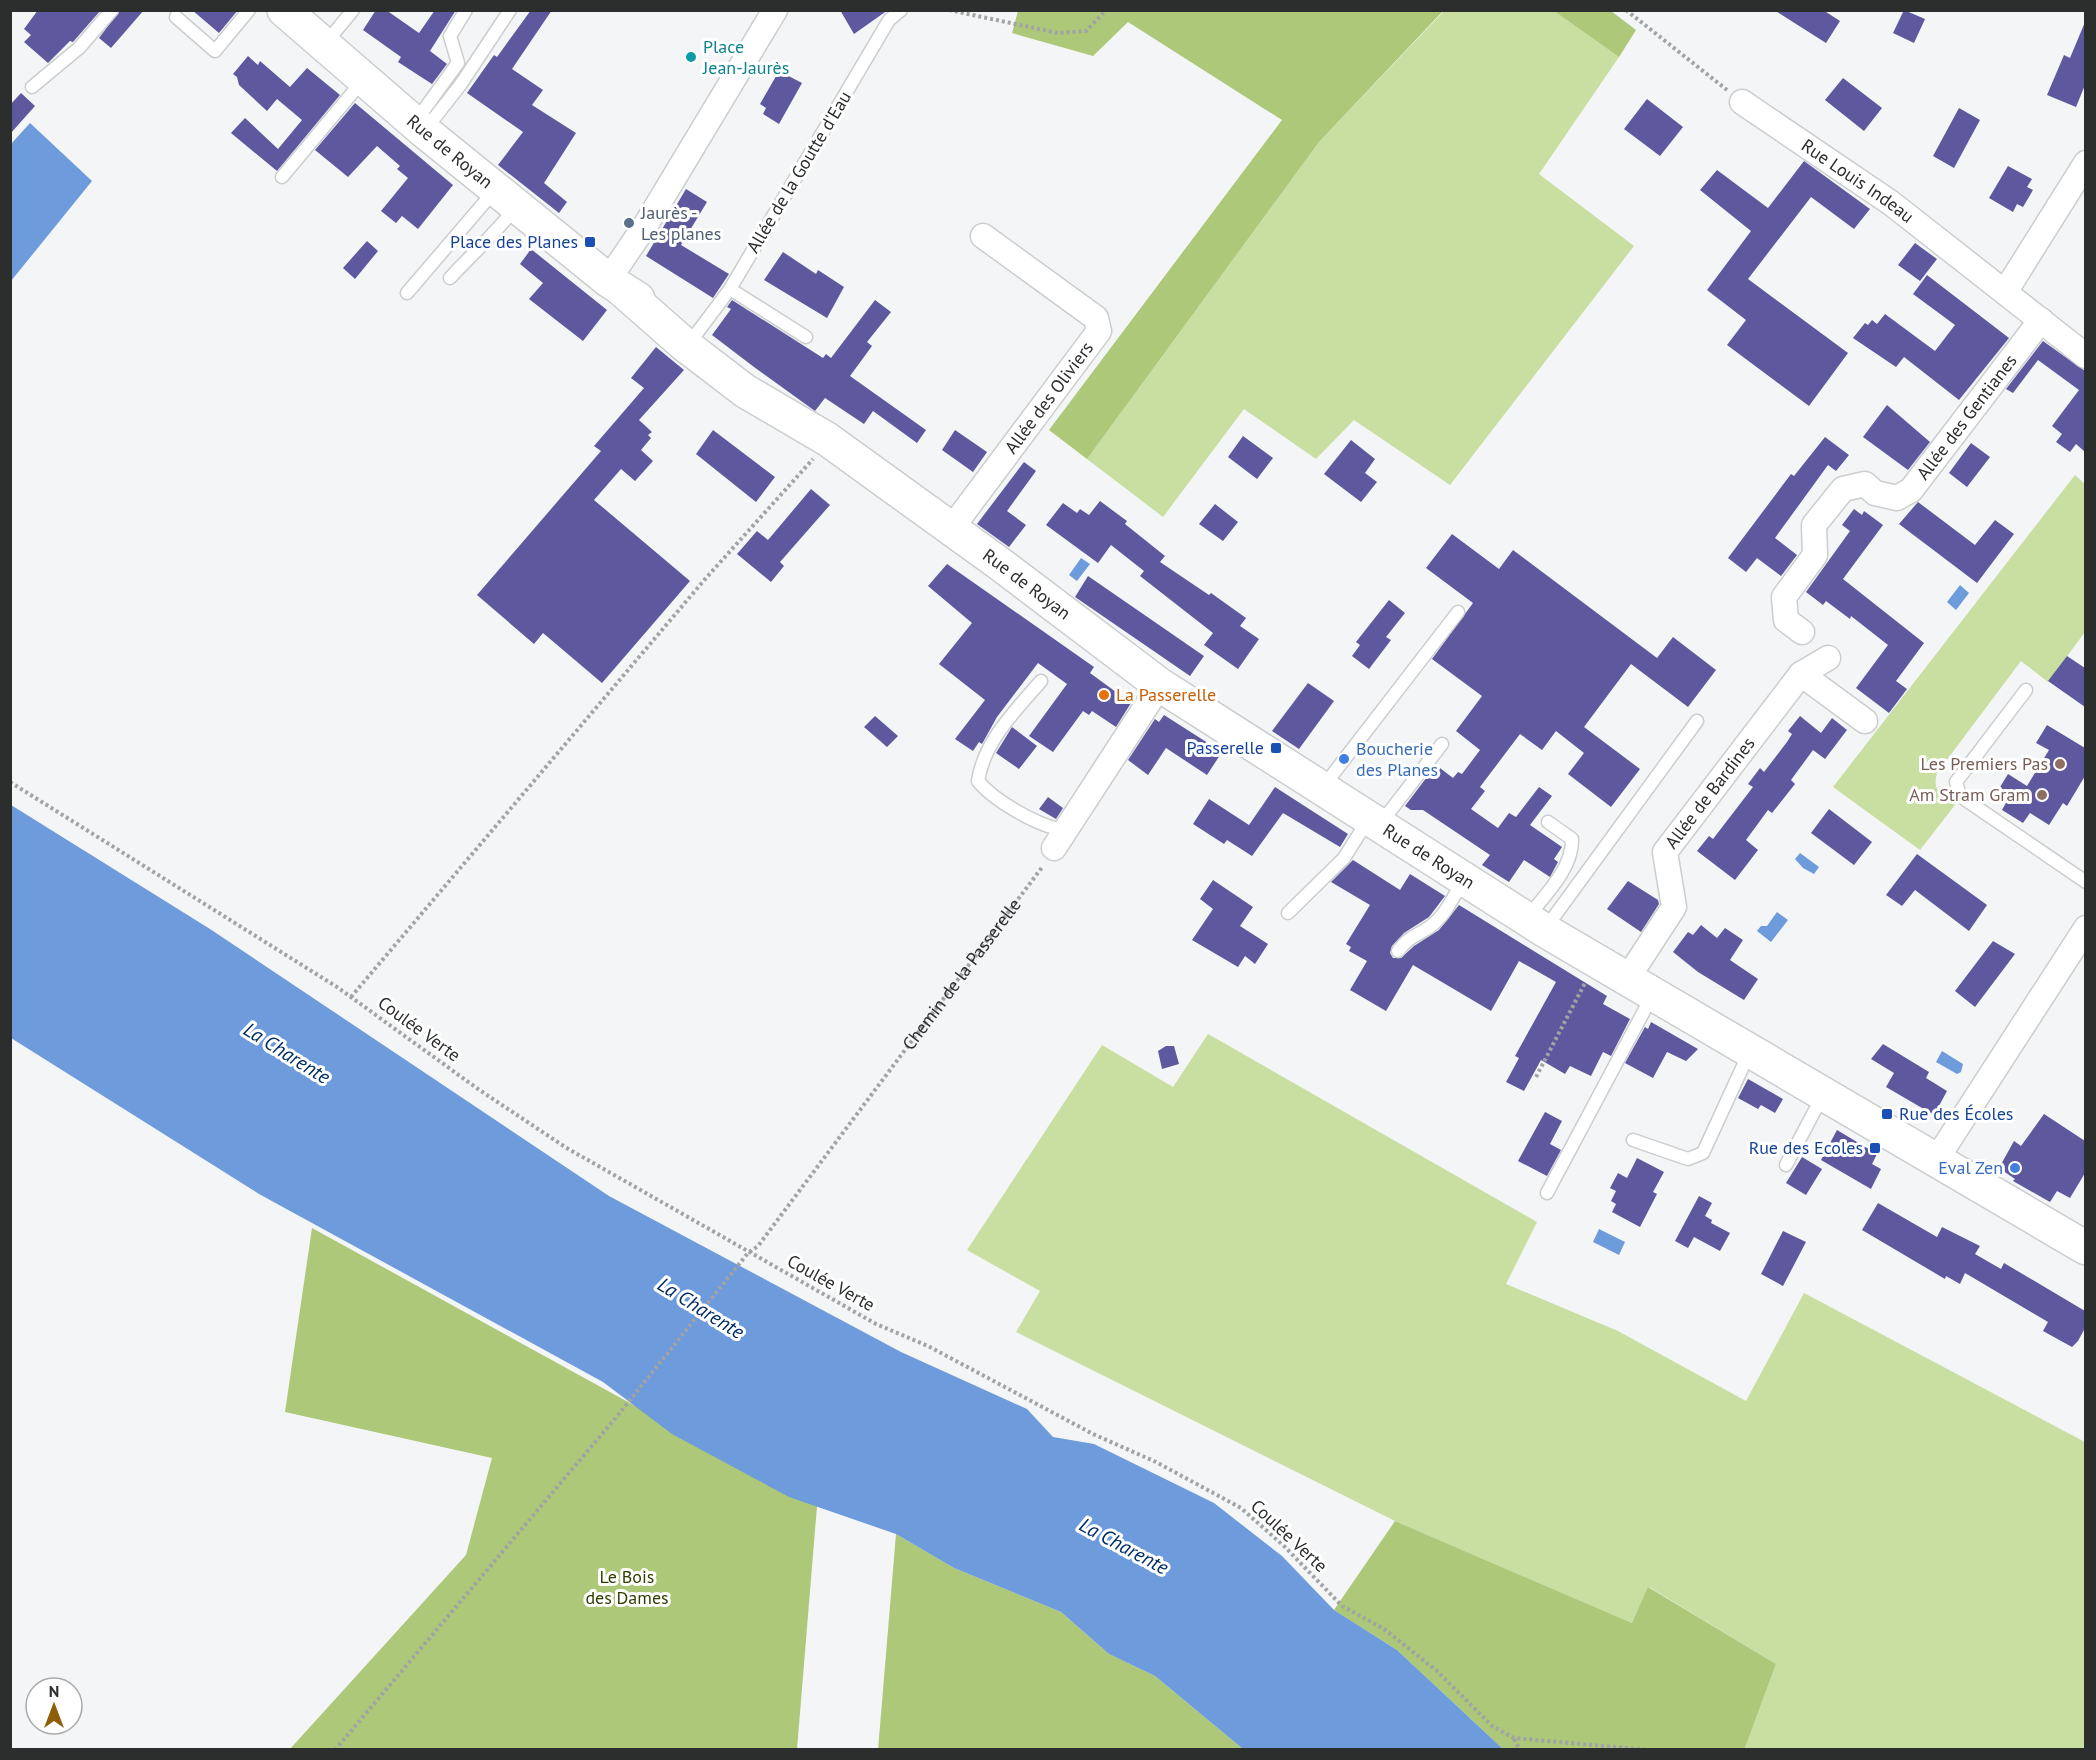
<svg xmlns="http://www.w3.org/2000/svg" width="2096" height="1760" font-family="'PT Sans',sans-serif">
  <style>
    .green { fill: #c8dfa1 }
    .forest { fill: #acc878 }
    .water { fill: #6d9bdc }
    .building { fill: #5e599e }
    .lines { fill: none; stroke-linecap: round; stroke-linejoin: round }
    .lane-casing { stroke: #cbcdce; stroke-width: 15 }
    .street-casing { stroke: #cbcdce; stroke-width: 27 }
    .secondary-casing { stroke: #cbcdce; stroke-width: 36 }
    .path { stroke: #a1a3a4; stroke-width: 4; stroke-dasharray: 3 3; stroke-linecap: butt }
    .lane { stroke: #fff; stroke-width: 12 }
    .street { stroke: #fff; stroke-width: 24 }
    .secondary { stroke: #fff; stroke-width: 33 }
    .culture-dot { fill: #0f9aa8; stroke: #fff; stroke-width: 2 }
    .service-dot { fill: #5c6f8a; stroke: #fff; stroke-width: 2 }
    .transit-dot { fill: #1a4fb4; stroke: #fff; stroke-width: 2 }
    .food-dot { fill: #e8710a; stroke: #fff; stroke-width: 2 }
    .shop-dot { fill: #3f7fe0; stroke: #fff; stroke-width: 2 }
    .education-dot { fill: #8d6e63; stroke: #fff; stroke-width: 2 }
    .labels { text-anchor: middle; stroke-width: 6; stroke-linejoin: round; paint-order: stroke }
    .culture-label { font-size: 18px; fill: #0d838f; stroke: #fff; text-anchor: start }
    .street-label { font-size: 18px; fill: #2c2d2d; stroke: #fff }
    .service-label { font-size: 18px; fill: #4e5e75; stroke: #fff; text-anchor: start }
    .transit-label { font-size: 18px; fill: #164399; stroke: #fff; text-anchor: end }
    .food-label { font-size: 18px; fill: #c56008; stroke: #fff; text-anchor: start }
    .shop-label { font-size: 18px; fill: #366cbe; stroke: #fff; text-anchor: start }
    .education-label { font-size: 18px; fill: #785e54; stroke: #fff; text-anchor: end }
    .park-label { font-size: 18px; fill: #2e3f02; stroke: #fff }
    .water-label { font-size: 20px; font-style: italic; fill: #002d66; stroke: #fff }
  </style>
  <rect width="100%" height="100%" fill="#f3f5f6"/>
  <!-- green -->
  <path class="green" d="M 1444,11 L 1554,11 L 1619,57 L 1539,174 L 1634,246 L 1450,485 L 1354,420 L 1316,459 L 1244,409 L 1163,517 L 1087,459 L 1319,142 Z
    M 2075,475 L 2085,484 L 2085,632 L 2048,682 L 2021,661 L 1937,773 C 1932,791 1941,795 1955,805 L 1920,850 L 1833,787 Z
    M 1208,1034 L 1537,1222 L 1506,1284 L 1618,1331 L 1746,1401 L 1804,1293 L 2085,1442 L 2085,1749 L 1745,1748 L 1776,1664 L 1649,1587 L 1632,1623 L 1395,1521 L 1016,1332 L 1040,1291 L 967,1250 L 1102,1045 L 1173,1087 Z"/>
  <!-- forest -->
  <path class="forest" d="M 1018,11 L 1443,11 L 1319,142 L 1087,459 L 1049,430 L 1282,120 L 1128,22 L 1093,56 L 1012,33 Z
    M 1554,11 L 1611,11 L 1636,30 L 1619,57 Z
    M 312,1228 L 817,1506 L 797,1749 L 290,1749 L 466,1555 L 492,1458 L 285,1412 Z
    M 1395,1521 L 1632,1623 L 1648,1587 L 1776,1664 L 1745,1748 L 1748,1749 L 1503,1749 L 1397,1650 L 1334,1610 Z
    M 896,1534 L 954,1568 L 1061,1612 L 1109,1654 L 1155,1676 L 1243,1749 L 878,1750 Z"/>
  <!-- water -->
  <path class="water" d="M 30,123 L 92,181 L 11,281 L 11,144 Z
    M 1081,558 L 1090,564 L 1077,581 L 1069,575 Z
    M 1960,585 L 1969,593 L 1956,610 L 1947,602 Z
    M 11,805 L 210,929 L 609,1196 L 901,1352 L 1027,1409 L 1053,1437 L 1094,1444 L 1214,1503 L 1282,1556 L 1334,1610 L 1397,1650 L 1503,1749 L 1243,1749 L 1155,1676 L 1109,1654 L 1061,1612 L 954,1568 L 896,1534 L 789,1497 L 672,1434 L 603,1382 L 259,1194 L 11,1038 Z
    M 1800,853 L 1819,867 L 1814,874 L 1803,868 L 1795,859 Z
    M 1777,912 L 1788,920 L 1771,942 L 1757,931 L 1761,926 L 1767,926 Z
    M 1942,1051 L 1963,1064 L 1961,1072 L 1957,1074 L 1936,1062 Z
    M 1599,1229 L 1625,1242 L 1619,1255 L 1593,1242 Z"/>
  <!-- building -->
  <path class="building" d="M 38,10 L 101,10 L 73,42 L 70,41 L 48,63 L 24,42 L 31,35 L 24,29 Z
    M 120,10 L 144,10 L 111,48 L 99,38 Z
    M 192,10 L 238,10 L 219,33 Z
    M 376,10 L 386,10 L 419,33 L 435,10 L 456,10 L 430,51 L 447,64 L 432,84 L 398,62 L 401,57 L 363,30 Z
    M 531,10 L 552,10 L 512,69 L 543,90 L 532,105 L 576,133 L 544,183 L 567,202 L 559,213 L 498,165 L 523,132 L 467,93 L 494,55 L 497,57 Z
    M 840,10 L 888,10 L 854,34 Z
    M 1774,10 L 1823,10 L 1840,21 L 1826,43 Z
    M 1904,10 L 1925,19 L 1914,43 L 1893,33 Z
    M 2085,22 L 2085,85 L 2076,107 L 2047,95 L 2064,55 L 2070,58 Z
    M 248,56 L 258,65 L 260,61 L 290,87 L 307,68 L 340,95 L 277,171 L 231,133 L 245,118 L 278,149 L 302,120 L 277,99 L 267,111 L 239,85 L 237,77 L 233,74 Z
    M 779,71 L 802,83 L 779,124 L 763,114 L 766,108 L 760,104 Z
    M 1843,78 L 1882,108 L 1864,131 L 1825,100 Z
    M 21,93 L 35,106 L 10,134 L 10,105 Z
    M 1647,99 L 1683,127 L 1660,156 L 1624,129 Z
    M 355,103 L 453,185 L 418,229 L 402,216 L 396,223 L 381,211 L 408,178 L 397,169 L 400,166 L 377,146 L 348,177 L 315,150 Z
    M 1959,108 L 1980,120 L 1954,168 L 1933,156 Z
    M 1804,161 L 1870,209 L 1854,229 L 1811,197 L 1748,279 L 1848,353 L 1809,406 L 1727,345 L 1746,320 L 1707,290 L 1751,231 L 1700,190 L 1717,170 L 1768,208 Z
    M 2008,166 L 2032,179 L 2027,187 L 2033,190 L 2023,207 L 2017,204 L 2013,212 L 1989,198 Z
    M 686,189 L 707,202 L 681,245 L 729,274 L 713,298 L 646,256 Z
    M 367,241 L 378,251 L 355,279 L 343,268 Z
    M 1915,243 L 1937,259 L 1920,281 L 1898,265 Z
    M 531,249 L 607,310 L 583,341 L 529,299 L 543,283 L 520,264 Z
    M 783,252 L 816,274 L 818,270 L 844,287 L 827,318 L 764,280 Z
    M 1927,275 L 2009,338 L 1959,400 L 1904,357 L 1896,367 L 1853,338 L 1865,323 L 1868,325 L 1872,320 L 1877,324 L 1885,314 L 1935,351 L 1955,325 L 1913,294 Z
    M 732,300 L 823,358 L 826,354 L 831,358 L 875,300 L 891,312 L 867,342 L 872,346 L 850,376 L 926,430 L 917,443 L 873,411 L 864,424 L 825,398 L 815,411 L 754,367 L 712,335 L 731,309 L 727,307 Z
    M 2043,341 L 2085,371 L 2085,452 L 2076,444 L 2070,452 L 2056,442 L 2062,434 L 2052,426 L 2079,390 L 2038,360 L 2013,393 L 2006,389 Z
    M 656,347 L 684,370 L 639,420 L 652,432 L 648,435 L 651,438 L 641,450 L 653,461 L 635,481 L 621,469 L 594,500 L 690,581 L 602,683 L 543,633 L 534,644 L 477,595 L 601,451 L 594,446 L 644,388 L 631,378 Z
    M 1887,405 L 1930,442 L 1908,470 L 1863,437 Z
    M 713,430 L 775,477 L 756,502 L 696,454 Z
    M 955,430 L 987,452 L 973,472 L 942,450 Z
    M 1243,436 L 1273,458 L 1257,479 L 1228,457 Z
    M 1825,437 L 1849,455 L 1836,471 L 1828,465 L 1775,538 L 1797,555 L 1781,576 L 1757,558 L 1746,572 L 1728,558 L 1791,474 L 1794,476 Z
    M 1351,440 L 1375,459 L 1365,473 L 1377,482 L 1361,502 L 1324,474 Z
    M 1971,443 L 1990,457 L 1967,487 L 1949,473 Z
    M 1024,462 L 1036,471 L 1007,511 L 1026,525 L 1009,547 L 977,524 Z
    M 811,489 L 830,505 L 780,562 L 784,566 L 771,582 L 737,554 L 757,531 L 768,540 Z
    M 1100,501 L 1127,521 L 1125,524 L 1165,556 L 1160,562 L 1209,595 L 1211,593 L 1246,618 L 1240,626 L 1259,639 L 1238,669 L 1204,645 L 1213,633 L 1140,576 L 1144,571 L 1111,545 L 1098,563 L 1046,525 L 1063,503 L 1077,513 L 1080,509 L 1089,515 Z
    M 1918,502 L 1975,545 L 1995,520 L 2014,534 L 1977,583 L 1899,524 Z
    M 1215,504 L 1238,522 L 1223,541 L 1199,524 Z
    M 1854,509 L 1862,515 L 1864,511 L 1883,525 L 1843,579 L 1924,643 L 1896,681 L 1907,689 L 1889,713 L 1856,688 L 1888,645 L 1851,616 L 1850,619 L 1826,601 L 1823,605 L 1806,592 L 1850,531 L 1842,525 Z
    M 1452,534 L 1499,569 L 1513,550 L 1657,658 L 1673,637 L 1716,670 L 1688,707 L 1631,664 L 1584,727 L 1640,769 L 1611,807 L 1568,774 L 1584,753 L 1556,731 L 1542,750 L 1520,734 L 1480,787 L 1485,791 L 1471,809 L 1498,828 L 1509,813 L 1516,817 L 1539,787 L 1552,796 L 1530,825 L 1562,847 L 1554,859 L 1558,862 L 1550,877 L 1524,860 L 1509,882 L 1482,865 L 1490,855 L 1423,810 L 1411,810 L 1405,806 L 1436,765 L 1453,778 L 1458,772 L 1462,774 L 1480,750 L 1456,731 L 1482,696 L 1432,659 L 1473,603 L 1426,568 Z
    M 947,564 L 1094,667 L 1090,673 L 1131,703 L 1116,727 L 1092,711 L 1089,715 L 1083,711 L 1053,752 L 1029,736 L 1067,684 L 1038,663 L 997,717 L 982,744 L 979,742 L 973,751 L 955,739 L 985,700 L 939,664 L 972,623 L 928,586 Z
    M 1088,576 L 1204,656 L 1190,676 L 1075,597 Z
    M 1389,600 L 1405,613 L 1386,637 L 1391,640 L 1369,669 L 1352,656 L 1360,645 L 1356,642 Z
    M 2067,656 L 2085,668 L 2085,707 L 2048,681 Z
    M 1308,683 L 1334,701 L 1299,749 L 1272,731 Z
    M 1164,715 L 1222,752 L 1207,775 L 1166,748 L 1148,775 L 1128,760 L 1155,719 L 1159,722 Z
    M 875,716 L 898,736 L 887,747 L 864,727 Z
    M 1800,716 L 1821,733 L 1832,718 L 1847,730 L 1825,759 L 1813,750 L 1791,780 L 1795,784 L 1772,813 L 1768,810 L 1746,840 L 1758,850 L 1735,880 L 1697,851 L 1709,836 L 1713,839 L 1753,787 L 1748,784 L 1760,768 L 1764,772 L 1787,742 L 1792,734 L 1788,731 Z
    M 2047,725 L 2085,748 L 2085,776 L 2067,806 L 2063,803 L 2049,825 L 2030,813 L 2023,823 L 2002,810 L 2008,799 L 1997,792 L 2008,774 L 2027,786 L 2049,750 L 2036,743 Z
    M 1012,727 L 1037,746 L 1019,769 L 996,753 Z
    M 1275,787 L 1348,834 L 1340,847 L 1283,813 L 1252,856 L 1227,840 L 1224,844 L 1193,824 L 1209,799 L 1249,825 Z
    M 1048,797 L 1063,808 L 1056,819 L 1039,809 Z
    M 1829,809 L 1872,842 L 1854,865 L 1811,833 Z
    M 1917,854 L 1987,905 L 1969,931 L 1915,890 L 1902,906 L 1886,895 Z
    M 1353,860 L 1400,890 L 1410,874 L 1445,896 L 1429,917 L 1404,933 L 1392,946 L 1390,953 L 1393,958 L 1401,958 L 1414,946 L 1439,930 L 1459,905 L 1607,996 L 1603,1004 L 1630,1019 L 1611,1056 L 1603,1052 L 1591,1076 L 1570,1066 L 1565,1074 L 1541,1060 L 1524,1091 L 1506,1082 L 1519,1058 L 1515,1056 L 1556,982 L 1519,961 L 1491,1011 L 1413,965 L 1386,1011 L 1350,990 L 1367,961 L 1349,951 L 1351,947 L 1346,944 L 1370,905 L 1331,882 Z
    M 1213,880 L 1253,907 L 1240,926 L 1268,944 L 1255,964 L 1245,956 L 1238,967 L 1192,940 L 1213,909 L 1200,899 Z
    M 1628,881 L 1658,900 L 1659,904 L 1641,932 L 1607,909 Z
    M 1701,925 L 1717,938 L 1725,928 L 1743,940 L 1730,960 L 1758,979 L 1744,1000 L 1698,972 L 1673,952 L 1688,932 L 1693,935 Z
    M 1993,941 L 2015,954 L 1975,1007 L 1955,991 Z
    M 1651,1022 L 1698,1049 L 1686,1061 L 1667,1052 L 1653,1078 L 1625,1063 L 1645,1027 L 1648,1029 Z
    M 1883,1044 L 1929,1072 L 1926,1078 L 1947,1091 L 1934,1115 L 1886,1087 L 1894,1073 L 1871,1059 Z
    M 1166,1046 L 1174,1046 L 1179,1064 L 1162,1069 L 1158,1051 Z
    M 1748,1079 L 1783,1099 L 1775,1113 L 1761,1105 L 1758,1109 L 1738,1098 Z
    M 1545,1112 L 1562,1121 L 1550,1144 L 1561,1150 L 1547,1176 L 1518,1161 Z
    M 2044,1114 L 2085,1141 L 2085,1173 L 2070,1198 L 2057,1191 L 2050,1202 L 2013,1181 L 2015,1179 L 1999,1168 L 2014,1141 L 2021,1146 Z
    M 1837,1130 L 1877,1154 L 1872,1164 L 1881,1169 L 1871,1189 L 1821,1160 Z
    M 1802,1157 L 1822,1169 L 1806,1195 L 1786,1183 Z
    M 1637,1158 L 1664,1172 L 1653,1192 L 1657,1194 L 1640,1227 L 1612,1212 L 1616,1204 L 1611,1201 L 1616,1191 L 1610,1188 L 1618,1173 L 1627,1178 Z
    M 1699,1196 L 1712,1203 L 1705,1216 L 1712,1220 L 1711,1223 L 1730,1233 L 1720,1251 L 1694,1237 L 1688,1248 L 1675,1241 Z
    M 1878,1203 L 1937,1237 L 1942,1227 L 1980,1246 L 1975,1254 L 2001,1269 L 2004,1263 L 2085,1311 L 2085,1328 L 2078,1341 L 2072,1347 L 2043,1331 L 2048,1322 L 1965,1273 L 1960,1284 L 1946,1276 L 1945,1279 L 1862,1230 Z
    M 1783,1231 L 1806,1242 L 1783,1286 L 1761,1274 Z"/>
  <g class="lines">
    <!-- lane casing -->
    <g class="lane-casing">
      <path id="lane" d="M 176,17 L 215,51 L 249,10
        M 325,44 L 353,10
        M 32,87 L 79,48 L 112,10
        M 415,122 L 458,63 L 450,36 L 466,10
        M 425,130 L 461,84 L 510,10
        M 282,177 L 364,79
        M 450,278 C 472,254 495,234 515,208
        M 730,289 L 806,337
        M 407,293 L 496,189
        M 697,333 L 730,289 L 889,20 L 901,10
        M 1041,681 C 1016,710 984,741 978,781 C 994,801 1041,828 1066,830
        M 2026,690 L 1956,782 L 1960,796 L 2086,882
        M 1323,787 L 1458,612
        M 1380,824 L 1442,744
        M 1288,913 L 1344,858 L 1368,820
        M 1527,918 C 1544,896 1573,869 1572,839 L 1548,822
        M 1545,929 L 1697,721
        M 1398,951 C 1411,935 1413,938 1428,928 C 1445,917 1453,897 1463,881
        M 1633,1140 L 1688,1159 L 1703,1153 L 1749,1053
        M 1786,1165 L 1823,1095
        M 1547,1193 L 1652,996"/>
    </g>
    <!-- street casing -->
    <g class="street-casing">
      <g id="street">
        <path id="s2" d="M 1742,102 L 1891,203 L 2086,356"/>
        <path d="M 608,280 L 645,226 L 775,10"/>
        <path d="M 2005,292 L 2086,163"/>
        <path id="s3" d="M 951,529 L 1099,331 L 1096,318 L 983,236"/>
        <path id="s4" d="M 1802,632 L 1786,620 L 1784,597 L 1815,555 L 1814,525 L 1843,489 L 1865,484 L 1875,493 L 1897,498 L 1911,490 L 2041,320"/>
        <path d="M 1801,674 L 1865,721"/>
        <path d="M 1054,848 L 1160,685"/>
        <path id="s5" d="M 1627,979 L 1674,907 L 1665,852 L 1801,674 L 1828,658"/>
        <path d="M 1936,1160 L 2086,928"/>
      </g>
    </g>
    <!-- secondary casing -->
    <g class="secondary-casing">
      <g id="secondary">
        <path id="s6" d="M 284,10 L 424,131 L 608,280 L 638,299"/>
        <path id="s7" d="M 620,288 L 685,345 L 745,391 L 827,439 L 1000,564 L 1160,685 L 1544,930 L 2086,1248"/>
      </g>
    </g>
    <!-- path -->
    <g class="path">
      <path d="M 949,10 L 1058,33 L 1086,31 L 1106,10"/>
      <path d="M 1626,10 L 1727,90"/>
      <path d="M 10,782 L 337,987 L 478,1089 L 565,1147 L 876,1324 L 928,1346 L 1093,1434 L 1156,1462 L 1241,1508 L 1284,1546 L 1342,1606 L 1384,1629 L 1437,1671 L 1492,1726 L 1514,1738 L 1649,1750"/>
      <path d="M 351,997 L 706,578 L 813,459"/>
      <path d="M 1536,1077 L 1585,983"/>
      <path d="M 1514,1739 L 1520,1750"/>
      <path id="s1" d="M 335,1750 L 618,1415 L 748,1253 L 758,1246 L 1043,866"/>
    </g>
    <!-- lane -->
    <use href="#lane" class="lane"/>
    <!-- street -->
    <use href="#street" class="street"/>
    <!-- secondary -->
    <use href="#secondary" class="secondary"/>
  </g>
  <!-- markers -->
  <circle class="culture-dot" cx="691" cy="57" r="6"/>
  <circle class="service-dot" cx="629" cy="223" r="6"/>
  <g class="transit-dot">
    <rect x="584" y="236" width="12" height="12" rx="3"/>
    <rect x="1270" y="742" width="12" height="12" rx="3"/>
    <rect x="1881" y="1108" width="12" height="12" rx="3"/>
    <rect x="1869" y="1142" width="12" height="12" rx="3"/>
  </g>
  <circle class="food-dot" cx="1104" cy="695" r="6"/>
  <g class="shop-dot">
    <circle cx="1344" cy="759" r="6"/>
    <circle cx="2015" cy="1168" r="6"/>
  </g>
  <g class="education-dot">
    <circle cx="2060" cy="764" r="6"/>
    <circle cx="2042" cy="795" r="6"/>
  </g>
  <g class="labels">
    <!-- culture labels -->
    <g class="culture-label">
      <text x="703" y="53">Place<tspan x="703" dy="21">Jean-Jaurès</tspan></text>
    </g>
    <!-- street labels -->
    <g class="street-label">
      <text dy="6" stroke="none"><textPath href="#s6" startOffset="218">Rue de Royan</textPath></text>
      <text transform="translate(799 172) rotate(-59)" y="6">Allée de la Goutte d'Eau</text>
      <text dy="6" stroke="none"><textPath href="#s2" startOffset="140">Rue Louis Indeau</textPath></text>
      <text dy="6" stroke="none"><textPath href="#s3" startOffset="164">Allée des Oliviers</textPath></text>
      <text dy="6" stroke="none"><textPath href="#s4" startOffset="338">Allée des Gentianes</textPath></text>
      <text dy="6" stroke="none"><textPath href="#s7" startOffset="504">Rue de Royan</textPath></text>
      <text dy="6" stroke="none"><textPath href="#s5" startOffset="216">Allée de Bardines</textPath></text>
      <text dy="6" stroke="none"><textPath href="#s7" startOffset="990">Rue de Royan</textPath></text>
      <text dy="6" stroke="none"><textPath href="#s1" startOffset="998">Chemin de la Passerelle</textPath></text>
      <text transform="translate(419 1029) rotate(36)" y="6">Coulée Verte</text>
      <text transform="translate(831 1283) rotate(29)" y="6">Coulée Verte</text>
      <text transform="translate(1289 1536) rotate(43)" y="6">Coulée Verte</text>
    </g>
    <!-- service labels -->
    <g class="service-label">
      <text x="641" y="219">Jaurès -<tspan x="641" dy="21">Les planes</tspan></text>
    </g>
    <!-- transit labels -->
    <g class="transit-label">
      <text x="578" y="248">Place des Planes</text>
      <text x="1264" y="754">Passerelle</text>
      <text x="1899" y="1120" text-anchor="start">Rue des Écoles</text>
      <text x="1863" y="1154">Rue des Ecoles</text>
    </g>
    <!-- food labels -->
    <g class="food-label">
      <text x="1116" y="701">La Passerelle</text>
    </g>
    <!-- shop labels -->
    <g class="shop-label">
      <text x="1356" y="755">Boucherie<tspan x="1356" dy="21">des Planes</tspan></text>
      <text x="2003" y="1174" text-anchor="end">Eval Zen</text>
    </g>
    <!-- education labels -->
    <g class="education-label">
      <text x="2048" y="770">Les Premiers Pas</text>
      <text x="2030" y="801">Am Stram Gram</text>
    </g>
    <!-- park labels -->
    <g class="park-label">
      <text x="627" y="1583">Le Bois<tspan x="627" dy="21">des Dames</tspan></text>
    </g>
    <!-- water labels -->
    <g class="water-label">
      <text transform="translate(287 1053) rotate(32)" y="7">La Charente</text>
      <text transform="translate(701 1308) rotate(32)" y="7">La Charente</text>
      <text transform="translate(1124 1546) rotate(28)" y="7">La Charente</text>
    </g>
  </g>
  <!-- border -->
  <rect width="2096" height="1760" fill="none" stroke="#2c2d2d" stroke-width="24"/>
  <!-- north arrow -->
  <g transform="translate(54 1706)"><circle r="28" fill="#ffffff" stroke="#ababab" stroke-width="1.5"/>
  <path d="M0-4.5L10 22L0 15L-10 22Z" fill="#8e5e07"/>
  <text y="-9" font-size="16" font-weight="bold" text-anchor="middle" fill="#2c2d2d">N</text>
  </g>
</svg>
